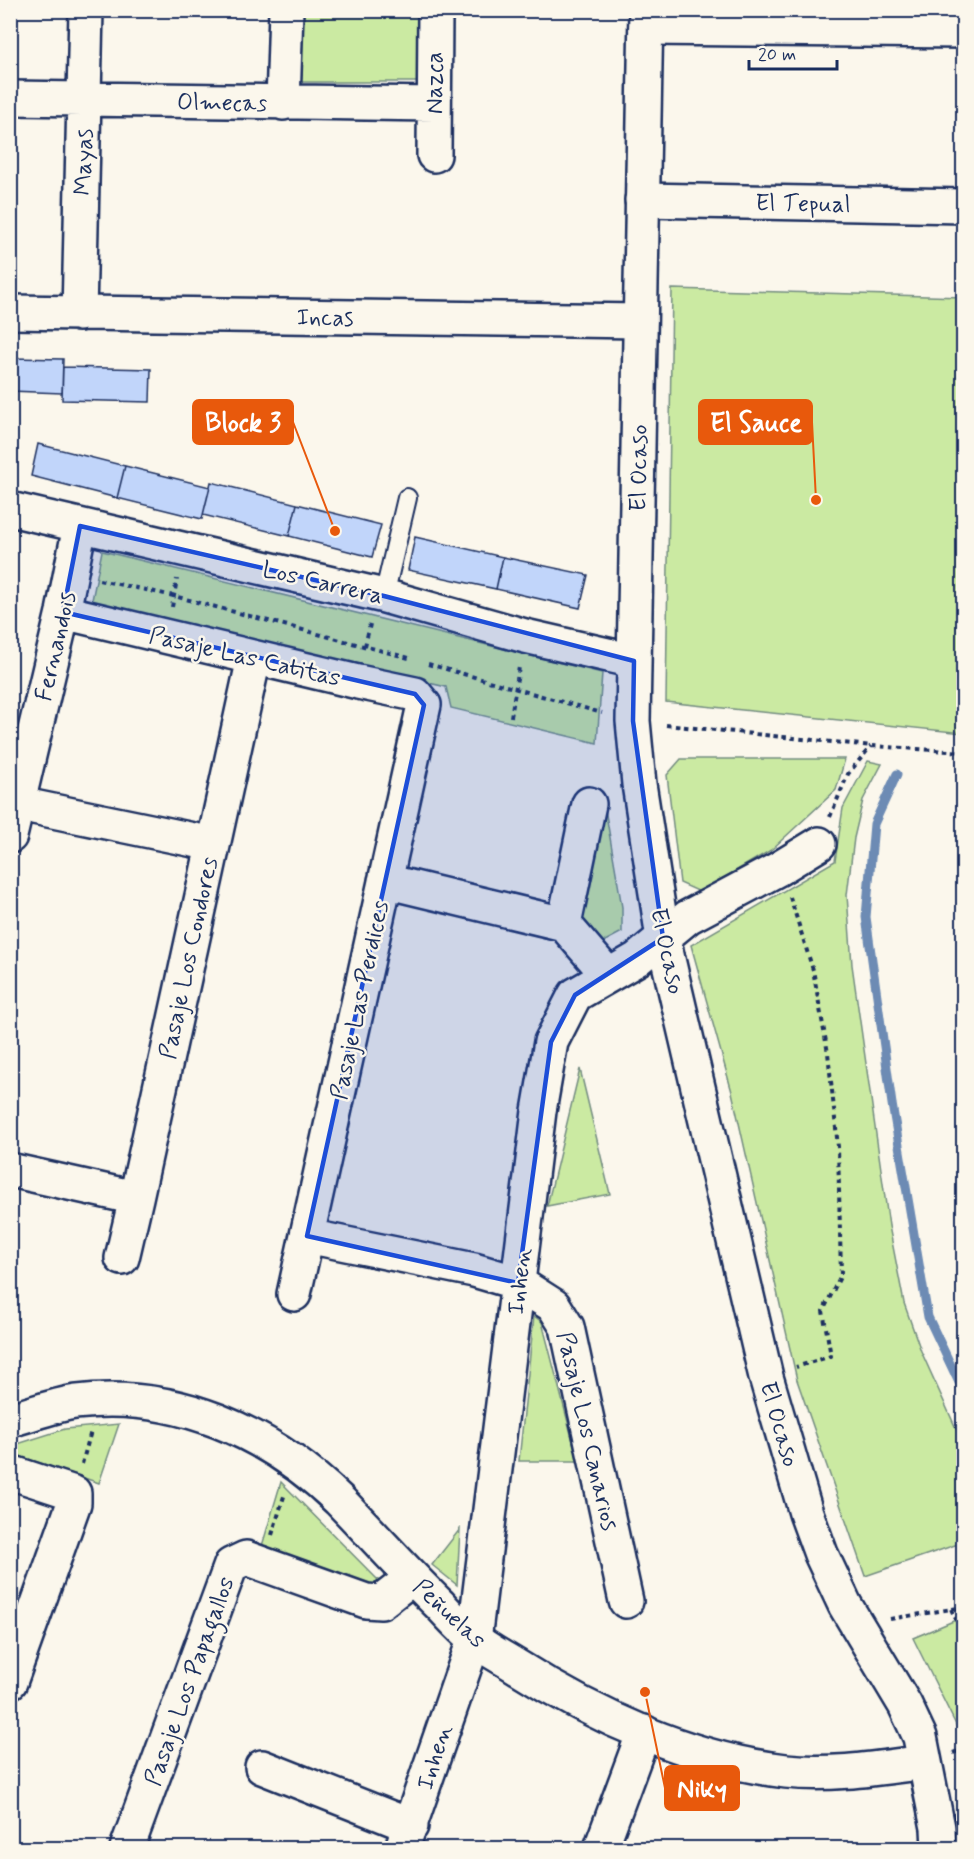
<svg xmlns="http://www.w3.org/2000/svg" width="974" height="1859" font-family="Mynerve,sans-serif">
  <style>
    .green { fill: #cbeaa2; stroke: #738c80; stroke-width: 1.5 }
    .lines { fill: none; stroke-linecap: round; stroke-linejoin: round }
    .stream { stroke: #6d8bb4; stroke-width: 9 }
    .building { fill: #c1d5fa; stroke: #1b2f5e; stroke-width: 1.5 }
    .lane-casing { stroke: #1b2f5e; stroke-width: 22 }
    .street-casing { stroke: #1b2f5e; stroke-width: 38 }
    .secondary-casing { stroke: #1b2f5e; stroke-width: 38 }
    .path { stroke: #1b2f5e; stroke-width: 4; stroke-dasharray: 4.5 4.5; stroke-linecap: butt }
    .lane { stroke: #fbf7ec; stroke-width: 18 }
    .street { stroke: #fbf7ec; stroke-width: 33 }
    .secondary { stroke: #fbf7ec; stroke-width: 33 }
    .marked { fill: #1d4ed8; fill-opacity: 0.2; stroke: #1d4ed8; stroke-width: 4.5; stroke-linejoin: round }
    .labels { text-anchor: middle; stroke-width: 5; stroke-linejoin: round; paint-order: stroke }
    .street-label { font-size: 24px; fill: #1b2f5e; stroke: #fbf7ec }
    .leader { fill: none; stroke: #e8590c; stroke-width: 2 }
    .callout-dot { fill: #e8590c; stroke: #fbf7ec; stroke-width: 2 }
    .callout { fill: #e8590c; stroke: #e8590c; stroke-width: 2 }
    .callout-label { font-size: 26px; text-anchor: middle; font-weight: bold; fill: #fff }
  </style>
  <rect width="100%" height="100%" fill="#fbf7ec"/>
  <filter id="ink" filterUnits="userSpaceOnUse"><feTurbulence type="fractalNoise" baseFrequency=".0167" numOctaves="2"/><feDisplacementMap in="SourceGraphic" scale="12" xChannelSelector="R" yChannelSelector="G"/><feConvolveMatrix kernelMatrix="1 2 1 2 8 2 1 2 1" color-interpolation-filters="sRGB"/></filter>
  <g filter="url(#ink)">
    <!-- green -->
    <path class="green" d="M 297,11 L 427,11 L 426,82 L 297,82 Z
      M 672,289 L 963,297 L 963,733 L 666,702 Z
      M 102,551 L 602,673 L 597,743 L 451,708 L 446,687 L 91,605 Z
      M 681,759 L 845,759 L 836,790 L 771,850 L 700,892 L 680,883 L 667,775 Z
      M 868,761 L 882,764 L 863,800 L 854,838 L 847,895 L 852,965 L 889,1226 L 904,1303 L 921,1351 L 963,1444 L 964,1567 L 958,1544 L 865,1576 L 797,1380 L 732,1092 L 691,945 L 835,861 L 843,808 Z
      M 604,803 L 622,907 L 622,932 L 592,948 L 577,927 Z
      M 580,1069 L 610,1194 L 547,1206 Z
      M 534,1316 L 542,1322 L 578,1461 L 519,1461 Z
      M 119,1424 L 99,1483 L 11,1453 L 11,1446 L 65,1429 Z
      M 281,1482 L 381,1583 L 375,1590 L 262,1546 Z
      M 460,1529 L 457,1585 L 432,1565 Z
      M 963,1617 L 963,1767 L 957,1727 L 913,1638 Z"/>
    <g class="lines">
      <!-- stream -->
      <path class="stream" d="M 897,774 L 874,824 L 866,917 L 892,1104 L 928,1317 L 964,1393"/>
    </g>
    <!-- building -->
    <path class="building" d="M 10,358 L 63,359 L 62,393 L 10,391 Z
      M 63,367 L 151,369 L 150,402 L 62,400 Z
      M 38,444 L 125,466 L 117,498 L 31,476 Z
      M 125,466 L 210,487 L 202,519 L 117,498 Z
      M 211,482 L 297,504 L 289,536 L 203,515 Z
      M 297,504 L 381,525 L 372,557 L 289,536 Z
      M 415,537 L 503,557 L 496,589 L 408,570 Z
      M 503,557 L 588,575 L 580,608 L 496,589 Z"/>
    <g class="lines">
      <!-- lane casing -->
      <g class="lane-casing">
        <path id="lane" d="M 384,596 L 407,498"/>
      </g>
      <!-- street casing -->
      <g class="street-casing">
        <path id="street" d="M 646,28 L 964,31
          M 10,98 L 434,104
          M 283,103 L 286,10
          M 434,155 L 435,10
          M 642,200 L 964,206
          M 10,312 L 640,321
          M 79,314 L 86,10
          M 63,612 L 358,682 L 415,694 L 424,705 L 294,1294
          M 19,804 L 213,844
          M 10,836 L 63,612 L 80,526
          M 385,881 L 564,924 L 608,975
          M 564,924 L 589,804
          M 10,1170 L 136,1198
          M 307,1236 L 474,1270 L 518,1283 L 554,1306 L 567,1327 L 626,1601
          M 122,1258 L 136,1198 L 254,658
          M 10,1472 L 74,1493 L 74,1503 L 10,1682
          M 262,1767 L 411,1826
          M 127,1848 L 231,1565 L 246,1558 L 366,1601 L 381,1602 L 412,1578
          M 402,1848 L 474,1640 L 539,1111 L 551,1042 L 575,995 L 637,959 L 688,917 L 778,869 L 819,844
          M 601,1848 L 644,1732"/>
      </g>
      <!-- secondary casing -->
      <g class="secondary-casing">
        <path id="secondary" d="M 646,10 L 633,721 L 639,784 L 663,938 L 766,1377 L 806,1513 L 821,1554 L 845,1605 L 905,1705 L 920,1737 L 938,1828 L 939,1848
          M 10,509 L 384,596 L 525,636 L 634,661
          M 10,1420 C 32,1414 54,1405 76,1402 C 175,1390 269,1432 339,1500 C 373,1535 405,1571 440,1605 C 450,1616 461,1628 473,1638 C 485,1649 502,1657 516,1666 C 596,1717 691,1760 786,1771 C 832,1776 879,1768 925,1762"/>
      </g>
      <!-- path -->
      <path class="path" d="M 99,580 L 174,596 L 409,658
        M 172,607 L 177,579
        M 365,646 L 370,624
        M 428,664 L 602,713
        M 511,717 L 519,667
        M 666,725 L 872,746 L 964,752
        M 830,817 L 848,774 L 871,746
        M 790,897 L 813,970 L 828,1053 L 838,1147 L 841,1275 L 823,1311 L 831,1356 L 796,1367
        M 82,1464 L 91,1431
        M 272,1535 L 285,1493
        M 951,1609 L 964,1636
        M 890,1619 L 964,1607
        M 953,1753 L 964,1749"/>
      <!-- lane -->
      <use href="#lane" class="lane"/>
      <!-- street -->
      <use href="#street" class="street"/>
      <!-- secondary -->
      <use href="#secondary" class="secondary"/>
    </g>
  </g>
  <!-- marked area -->
  <path class="marked" d="M 80,526 L 384,596 L 634,661 L 633,721 L 663,938 L 575,995 L 551,1042 L 518,1283 L 307,1236 L 424,705 L 415,694 L 63,612 Z"/>
  <g class="labels">
    <!-- street labels -->
    <g class="street-label">
      <text transform="translate(434 83) rotate(-90)" y="8">Nazca</text>
      <text transform="translate(222 102) rotate(1)" y="8">Olmecas</text>
      <text transform="translate(83 162) rotate(-88)" y="8">Mayas</text>
      <text transform="translate(803 203) rotate(1)" y="8">El Tepual</text>
      <text transform="translate(325 317) rotate(1)" y="8">Incas</text>
      <text transform="translate(638 468) rotate(-89)" y="8">El Ocaso</text>
      <text transform="translate(323 582) rotate(13)" y="8">Los Carrera</text>
      <text transform="translate(55 646) rotate(-77)" y="8">Fernandois</text>
      <text transform="translate(245 656) rotate(13)" y="8">Pasaje Las Catitas</text>
      <text transform="translate(668 951) rotate(78)" y="8">El Ocaso</text>
      <text transform="translate(188 958) rotate(-78)" y="8">Pasaje Los Condores</text>
      <text transform="translate(359 1000) rotate(-78)" y="8">Pasaje Las Perdices</text>
      <text transform="translate(519 1281) rotate(-83)" y="8">Inhen</text>
      <text transform="translate(780 1424) rotate(74)" y="8">El Ocaso</text>
      <text transform="translate(588 1431) rotate(77)" y="8">Pasaje Los Canarios</text>
      <text transform="translate(450 1613) rotate(43)" y="8">Peñuelas</text>
      <text transform="translate(189 1681) rotate(-70)" y="8">Pasaje Los Papagallos</text>
      <text transform="translate(434 1757) rotate(-72)" y="8">Inhen</text>
    </g>
  </g>
  <!-- callouts -->
  <path class="leader" d="M335 531L293 422M816 500L812 422M645 1692L665 1788"/>
  <g class="callout-dot">
    <circle cx="335" cy="531" r="6"/>
    <circle cx="816" cy="500" r="6"/>
    <circle cx="645" cy="1692" r="6"/>
  </g>
  <g class="callout">
    <rect x="193" y="400" width="100" height="44" rx="6"/>
    <rect x="699" y="400" width="113" height="44" rx="6"/>
    <rect x="665" y="1766" width="74" height="44" rx="6"/>
  </g>
  <g class="callout-label">
    <text x="243" y="431">Block 3</text>
    <text x="756" y="431">El Sauce</text>
    <text x="702" y="1797">Niky</text>
  </g>
  <!-- margin -->
  <rect width="974" height="1859" fill="none" stroke="#fbf7ec" stroke-width="36"/>
  <rect x="18" y="18" width="938" height="1823" fill="none" stroke="#1b2f5e" stroke-width="2" filter="url(#ink)"/>
  <!-- scale -->
  <path d="M749 60v9h88v-9" fill="none" stroke="#1b2f5e" stroke-width="3"/>
  <text x="758" y="60" font-size="18" fill="#1b2f5e" stroke="#fbf7ec" stroke-width="4.5" paint-order="stroke">20 m</text>
</svg>
